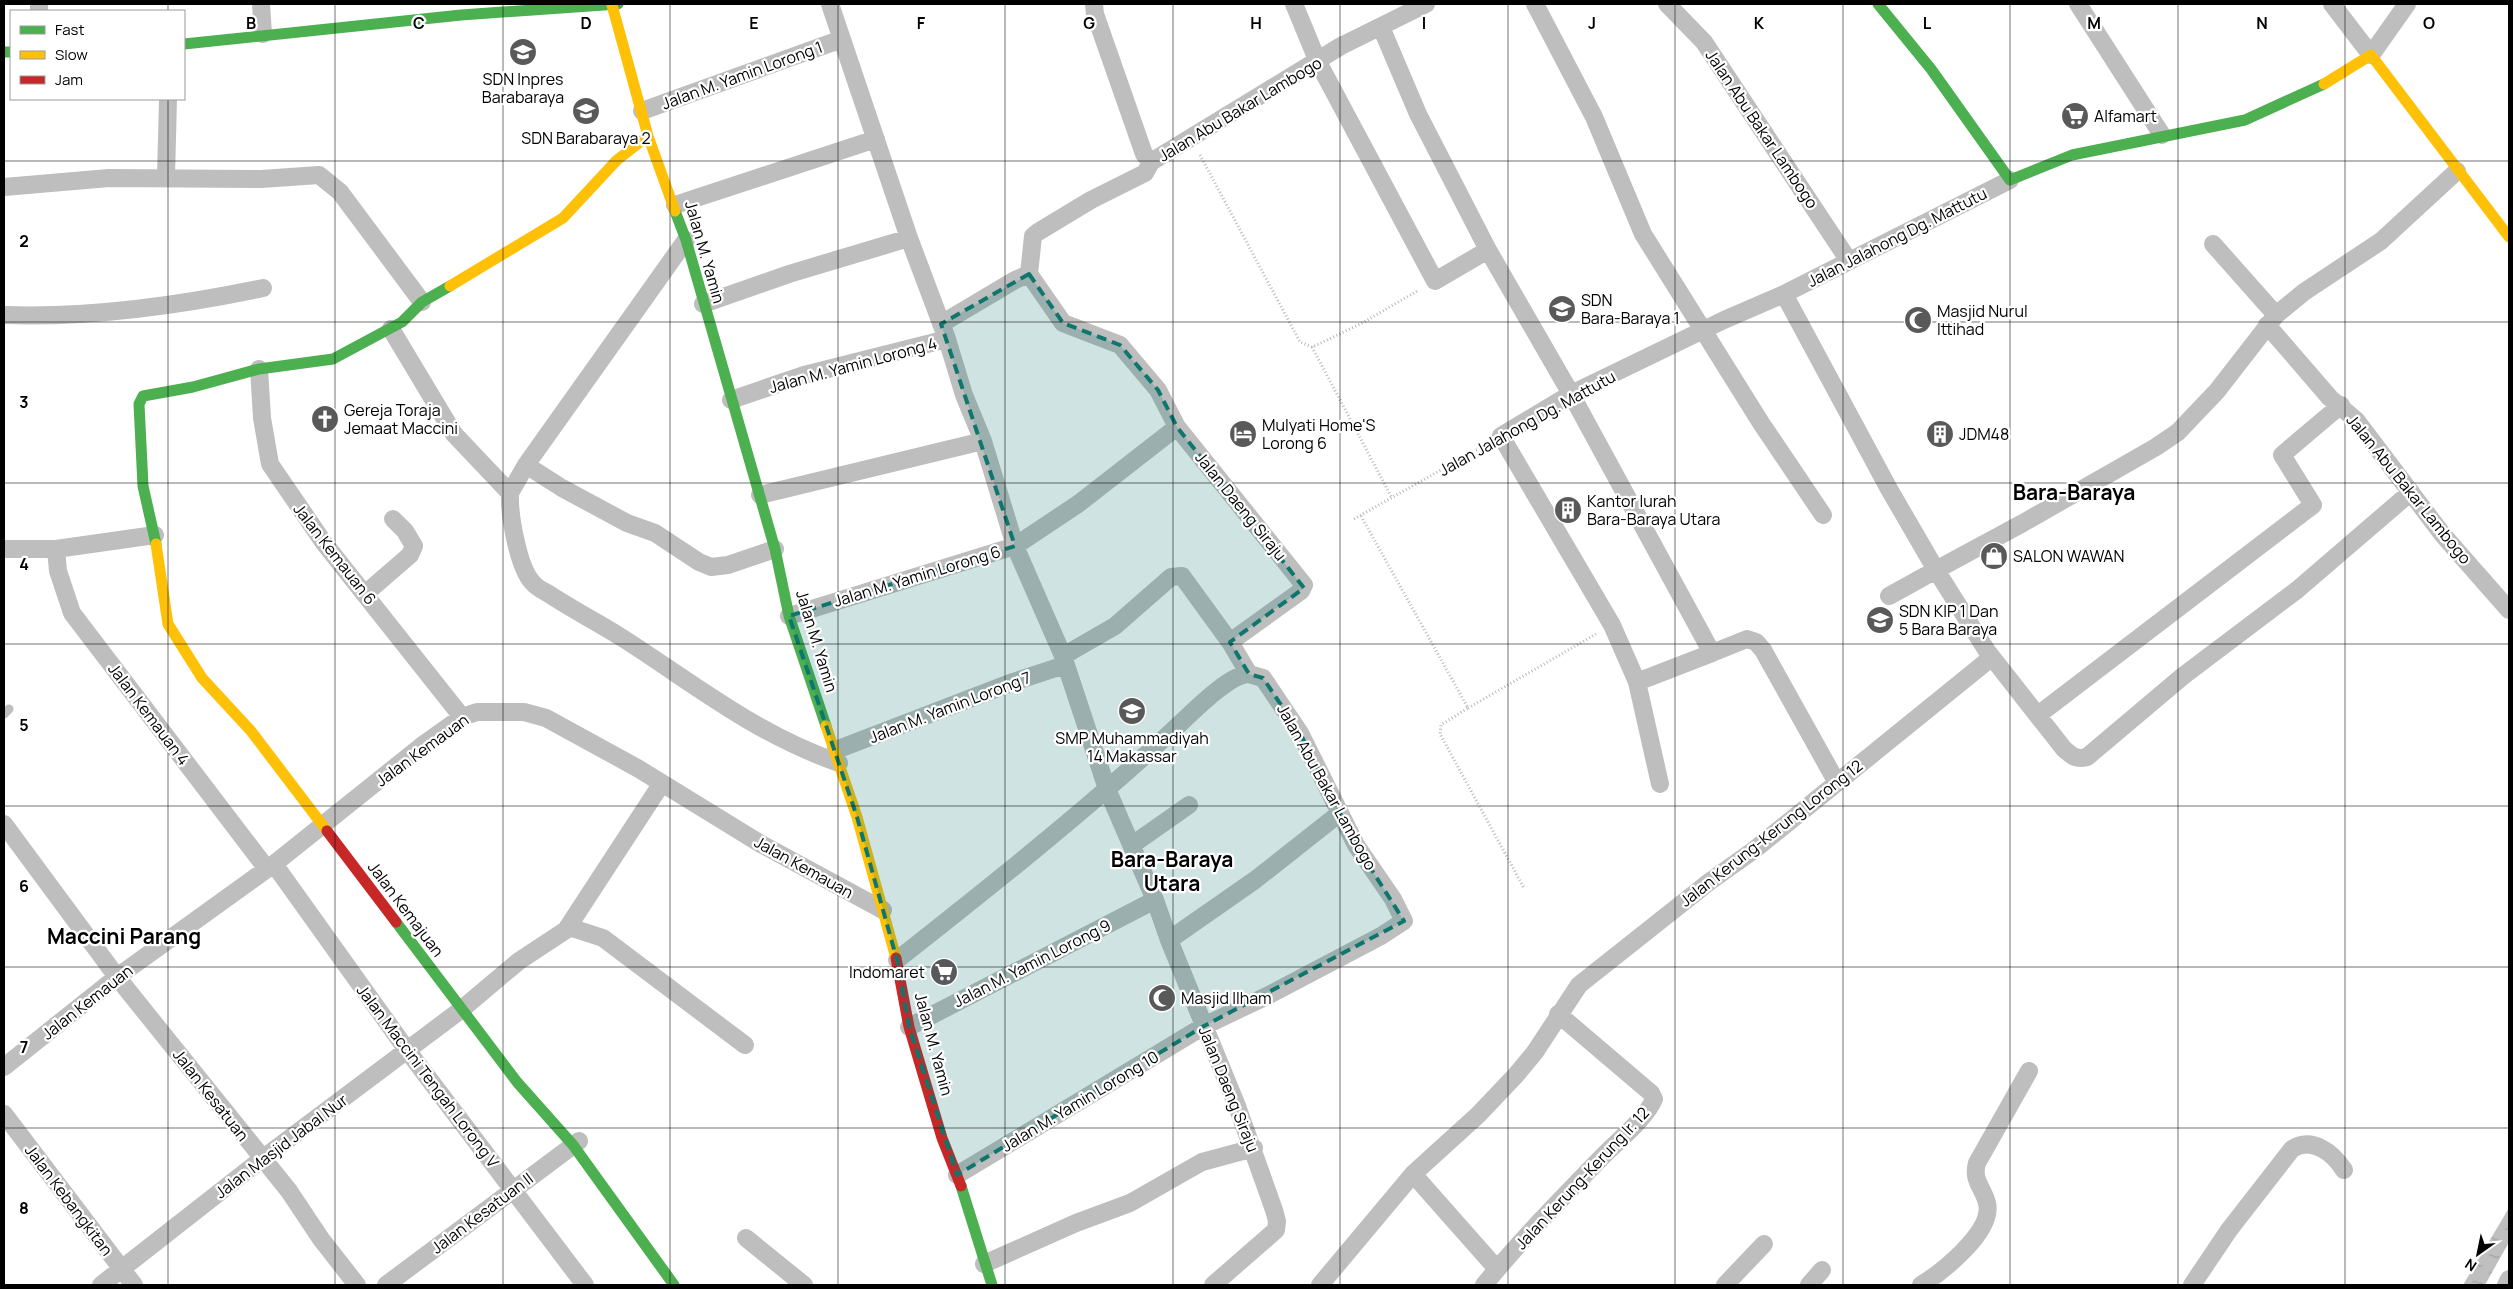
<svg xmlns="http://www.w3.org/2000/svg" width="2513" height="1289" font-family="Manrope,sans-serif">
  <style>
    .water { fill: url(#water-ripples) }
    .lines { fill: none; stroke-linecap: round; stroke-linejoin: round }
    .path { stroke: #b9b9b9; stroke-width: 3; stroke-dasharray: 1 2.5; stroke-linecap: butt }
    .lane { stroke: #bebebe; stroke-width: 9 }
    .street { stroke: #bebebe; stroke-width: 18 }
    .fast { stroke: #4caf50; stroke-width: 11 }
    .slow { stroke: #ffc107; stroke-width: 11 }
    .jam { stroke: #c62828; stroke-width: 11 }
    .marked { fill: #0f766e; fill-opacity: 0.2; stroke: #0f766e; stroke-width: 4; stroke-dasharray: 10 6; stroke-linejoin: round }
    .grid { fill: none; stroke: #000; stroke-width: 1; stroke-opacity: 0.55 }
    .labels { text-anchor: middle; stroke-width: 4.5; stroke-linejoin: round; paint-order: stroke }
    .street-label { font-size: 16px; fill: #000; stroke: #fff }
    .poi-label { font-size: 16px; fill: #000; stroke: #fff; text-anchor: start }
    .district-label { font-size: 21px; font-weight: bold; fill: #000; stroke: #fff }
    .grid-label { font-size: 16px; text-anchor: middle; font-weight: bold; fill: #000; stroke: #fff; stroke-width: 4.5; stroke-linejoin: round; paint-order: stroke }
  </style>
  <defs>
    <pattern id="water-ripples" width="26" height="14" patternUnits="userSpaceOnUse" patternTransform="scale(1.25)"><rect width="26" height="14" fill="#bfbfbf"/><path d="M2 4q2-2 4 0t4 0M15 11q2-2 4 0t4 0" fill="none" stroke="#a2a2a2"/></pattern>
  </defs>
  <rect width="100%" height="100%" fill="#fff"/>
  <!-- water -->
  <path class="water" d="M 2509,1208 L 2509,1242 L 2485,1285 L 2463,1285 Z"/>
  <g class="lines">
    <!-- path -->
    <path class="path" d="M 1200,155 L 1300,342 L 1312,347 L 1319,344 L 1364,322 L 1419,290
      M 1312,347 L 1392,498
      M 1361,516 L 1468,708 L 1441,725 L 1440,734 L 1524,888
      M 1354,519 L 1485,445
      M 1468,708 L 1596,634"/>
    <!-- lane -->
    <path class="lane" d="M 4,714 L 9,709"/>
    <!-- street -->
    <path class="street" d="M 39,4 L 39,11
      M 261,4 L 263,34
      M 830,4 L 909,238 L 947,339 L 964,395 L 983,441 L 1015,546 L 1063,656 L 1107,789 L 1155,900 L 1169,940 L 1237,1106 L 1274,1210 L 1277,1221 L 1276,1230 L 1213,1285
      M 1094,4 L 1095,14 L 1144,154 L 1151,162
      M 1294,4 L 1318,62 L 1435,281 L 1488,250
      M 1535,4 L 1594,117 L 1643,234 L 1761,423 L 1823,515
      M 1667,4 L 1704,42 L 1849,261
      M 2078,4 L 2162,135
      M 2332,4 L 2371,55 L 2407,4
      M 1381,27 L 1418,114 L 1488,250 L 1571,394 L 1712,653 L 1637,682
      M 642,111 L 842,39
      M 1151,162 L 1341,46 L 1426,4
      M 166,177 L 168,99
      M 4,187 L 109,178 L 261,179 L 319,175 L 340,192 L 422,302
      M 675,205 L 876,139
      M 2213,244 L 2276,315
      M 1029,274 L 1033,236 L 1038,232 L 1091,200 L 1145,173 L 1151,162
      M 1784,294 L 1889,489 L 1936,570 L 1889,596
      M 703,304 L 789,274 L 909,238
      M 4,315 C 91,318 177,306 263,288
      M 2267,325 L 2330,398 L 2356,420 L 2443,535 L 2509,610
      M 391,329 L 454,434 L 510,493 C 509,514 518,568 533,583 C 537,588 544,591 549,594 C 573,610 599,623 624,639 C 697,686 756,734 839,763
      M 259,369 L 262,418 L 270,464 L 324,543 L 462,717
      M 731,400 L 804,375 L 947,339
      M 526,465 L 562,488 L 627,523 L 655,533 L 699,562 L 711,567 L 728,565 L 775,549
      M 2411,492 L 2297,590 L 2183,676 L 2087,757 C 2076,760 2072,756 2064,749 L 1987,651 L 1936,570 L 2023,523 L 2156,447 L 2178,432 L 2217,391 L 2276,315 L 2304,292 L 2381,241 L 2457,171
      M 510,493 L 526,465 L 686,240
      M 760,495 L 983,441
      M 4,549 L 56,549 L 155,535
      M 56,549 L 58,571 L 72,613 L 267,869
      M 366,593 L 410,555 L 414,546 L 405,531 L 393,519
      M 789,616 L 1015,546 L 1078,504 L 1177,427
      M 1712,653 L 1747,639 L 1756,642 L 1763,650 L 1836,781
      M 1063,656 L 1115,626 L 1171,577 L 1182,576 L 1230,642
      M 2038,715 L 2313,505 L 2282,455 L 2341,405
      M 836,750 L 1013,682 L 1065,665
      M 1660,784 L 1637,682 L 1612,625 L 1501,436 L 1571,394 L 1724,320 L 1784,294 L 2010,180
      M 4,824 L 117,977 L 289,1191 L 321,1239 L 357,1285
      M 1132,845 L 1189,805
      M 274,864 L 407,1050 L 585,1285
      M 569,927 L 603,938 L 745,1045
      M 1169,940 L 1255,880 L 1340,813
      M 897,960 C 991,886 1084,812 1171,732 C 1188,717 1228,674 1249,674 L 1230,642 L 1301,591 L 1304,585 L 1177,427 L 1158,390 L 1120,345 L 1063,323 L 1029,274 L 1015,280 L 941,324
      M 909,1027 L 1155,900
      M 4,1067 L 117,977 L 274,864 L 424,744 L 462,717 L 477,712 L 524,712 L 546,718 L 639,769 L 761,844 L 883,910
      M 4,1114 L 134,1285
      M 1413,1174 L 1497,1269
      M 957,1175 L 1204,1026 L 1267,996 L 1381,936 L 1404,921 L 1393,899 L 1356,845 L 1300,733 L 1263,678 L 1249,674
      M 746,1238 L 804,1285
      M 984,1264 L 1076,1223 L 1130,1203 L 1202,1162 L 1254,1148
      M 101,1285 L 262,1159 L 462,1009 L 519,961 L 566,930 L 662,783
      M 386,1285 L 579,1141
      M 1320,1285 L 1413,1174 L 1478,1115 L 1516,1075 L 1535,1052 L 1579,985 L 1709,882 L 1754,850 L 1991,658
      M 1484,1285 C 1520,1241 1560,1200 1601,1158 C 1616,1142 1646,1119 1654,1099 L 1651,1093 L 1558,1014
      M 1725,1285 L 1764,1244
      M 1809,1285 L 1822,1270
      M 1921,1285 C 1942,1272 1994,1231 1987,1203 C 1983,1187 1972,1181 1977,1163 L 2029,1071
      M 2192,1285 L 2229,1230 L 2292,1149 C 2312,1136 2333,1153 2344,1170
      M 2506,1285 L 2509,1279"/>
    <!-- fast -->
    <path class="fast" d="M 1878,4 L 1931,69 L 2010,180 L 2072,155 L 2245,120 L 2324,84
      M 184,44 L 461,15 L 618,4
      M 4,52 L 11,52
      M 675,211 L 686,240 L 775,549 L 789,616 L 826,726
      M 156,544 L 143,486 L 139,404 L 143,396 L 193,387 L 259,369 L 333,359 L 402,322 L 422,302 L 450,286
      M 396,922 L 517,1082 L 573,1145 L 674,1285
      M 961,1186 L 992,1285"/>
    <!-- slow -->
    <path class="slow" d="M 612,5 L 648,136 L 675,211
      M 2324,84 L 2371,55 L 2509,237
      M 450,286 L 563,218 L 617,160 L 648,136
      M 156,544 L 168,624 L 202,678 L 251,731 L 327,831
      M 826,726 L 857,817 L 896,958"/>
    <!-- jam -->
    <path class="jam" d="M 327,831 L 396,922
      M 896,958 L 909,1027 L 942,1138 L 961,1186"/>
  </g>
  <!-- marked area -->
  <path class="marked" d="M 1029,274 L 1063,323 L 1120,345 L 1158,390 L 1177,427 L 1304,588 L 1230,642 L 1249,674 L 1263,678 L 1300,733 L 1356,845 L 1404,921 L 1204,1026 L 957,1175 L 909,1027 L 897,960 L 857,817 L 789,616 L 1015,546 L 941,324 Z"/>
  <!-- grid -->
  <path class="grid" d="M 168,4 L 168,11M 335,4 L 335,1285M 503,4 L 503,1285M 670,4 L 670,1285M 838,4 L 838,1285M 1005,4 L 1005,1285M 1173,4 L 1173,1285M 1340,4 L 1340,1285M 1508,4 L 1508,1285M 1675,4 L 1675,1285M 1843,4 L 1843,1285M 2010,4 L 2010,1285M 2178,4 L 2178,1285M 2345,4 L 2345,1285M 168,99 L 168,1285M 4,161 L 2509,161M 4,322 L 2509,322M 4,483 L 2509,483M 4,644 L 2509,644M 4,806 L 2509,806M 4,967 L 2509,967M 4,1128 L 2509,1128"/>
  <!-- icons -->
  <defs>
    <g id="school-disc" transform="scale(1.4375)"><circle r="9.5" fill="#595959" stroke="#fff"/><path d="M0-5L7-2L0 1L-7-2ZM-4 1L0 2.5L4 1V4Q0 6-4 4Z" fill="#fff"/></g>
    <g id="supermarket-disc" transform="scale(1.4375)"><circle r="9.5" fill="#595959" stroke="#fff"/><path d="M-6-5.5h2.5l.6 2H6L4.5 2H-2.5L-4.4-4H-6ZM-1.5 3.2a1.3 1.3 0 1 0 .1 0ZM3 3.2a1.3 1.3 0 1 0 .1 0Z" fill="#fff"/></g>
    <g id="mosque-disc" transform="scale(1.4375)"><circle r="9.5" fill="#595959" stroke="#fff"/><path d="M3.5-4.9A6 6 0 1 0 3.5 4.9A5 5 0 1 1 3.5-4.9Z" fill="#fff"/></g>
    <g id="church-disc" transform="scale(1.4375)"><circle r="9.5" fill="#595959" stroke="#fff"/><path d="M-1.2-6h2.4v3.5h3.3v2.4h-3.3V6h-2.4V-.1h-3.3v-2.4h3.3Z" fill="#fff"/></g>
    <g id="hotel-disc" transform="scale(1.4375)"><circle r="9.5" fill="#595959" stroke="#fff"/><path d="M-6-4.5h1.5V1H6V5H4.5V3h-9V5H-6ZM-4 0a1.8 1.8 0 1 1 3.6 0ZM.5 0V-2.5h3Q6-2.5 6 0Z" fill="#fff"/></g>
    <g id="building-disc" transform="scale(1.4375)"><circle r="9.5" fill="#595959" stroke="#fff"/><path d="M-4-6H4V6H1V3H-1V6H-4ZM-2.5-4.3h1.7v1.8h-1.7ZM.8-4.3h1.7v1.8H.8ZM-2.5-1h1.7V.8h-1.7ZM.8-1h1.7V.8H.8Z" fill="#fff"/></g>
    <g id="shop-disc" transform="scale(1.4375)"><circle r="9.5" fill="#595959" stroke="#fff"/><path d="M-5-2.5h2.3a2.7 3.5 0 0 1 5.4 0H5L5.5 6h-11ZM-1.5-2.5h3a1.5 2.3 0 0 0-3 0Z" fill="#fff"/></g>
  </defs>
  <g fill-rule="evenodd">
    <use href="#school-disc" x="523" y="52"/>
    <use href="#school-disc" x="586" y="111"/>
    <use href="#supermarket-disc" x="2075" y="116"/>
    <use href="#school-disc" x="1562" y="309"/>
    <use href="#mosque-disc" x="1918" y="320"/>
    <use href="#church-disc" x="325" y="419"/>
    <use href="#hotel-disc" x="1243" y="434"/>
    <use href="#building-disc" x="1940" y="434"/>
    <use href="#building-disc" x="1568" y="510"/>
    <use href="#shop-disc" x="1994" y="556"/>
    <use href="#school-disc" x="1880" y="620"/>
    <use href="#school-disc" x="1132" y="711"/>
    <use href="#supermarket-disc" x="944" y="972"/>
    <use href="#mosque-disc" x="1162" y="998"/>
  </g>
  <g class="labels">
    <!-- street labels -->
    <g class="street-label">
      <text transform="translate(742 75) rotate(-20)" y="6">Jalan M. Yamin Lorong 1</text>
      <text transform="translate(1240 109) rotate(-31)" y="6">Jalan Abu Bakar Lambogo</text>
      <text transform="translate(1762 129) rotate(56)" y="6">Jalan Abu Bakar Lambogo</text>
      <text transform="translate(1897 237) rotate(-27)" y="6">Jalan Jalahong Dg. Mattutu</text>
      <text transform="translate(705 252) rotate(74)" y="6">Jalan M. Yamin</text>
      <text transform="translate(853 365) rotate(-15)" y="6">Jalan M. Yamin Lorong 4</text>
      <text transform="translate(1527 423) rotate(-29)" y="6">Jalan Jalahong Dg. Mattutu</text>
      <text transform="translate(2409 489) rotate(51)" y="6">Jalan Abu Bakar Lambogo</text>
      <text transform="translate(1241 506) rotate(51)" y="6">Jalan Daeng Siraju</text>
      <text transform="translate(335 554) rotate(52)" y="6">Jalan Kemauan 6</text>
      <text transform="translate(917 576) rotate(-17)" y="6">Jalan M. Yamin Lorong 6</text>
      <text transform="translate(817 641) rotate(73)" y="6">Jalan M. Yamin</text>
      <text transform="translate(950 707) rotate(-21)" y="6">Jalan M. Yamin Lorong 7</text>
      <text transform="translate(149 714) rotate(53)" y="6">Jalan Kemauan 4</text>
      <text transform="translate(422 750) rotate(-36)" y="6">Jalan Kemauan</text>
      <text transform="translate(1327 787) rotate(61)" y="6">Jalan Abu Bakar Lambogo</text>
      <text transform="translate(1771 833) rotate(-38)" y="6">Jalan Kerung-Kerung Lorong 12</text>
      <text transform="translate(804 867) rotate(29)" y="6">Jalan Kemauan</text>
      <text transform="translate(406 909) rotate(53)" y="6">Jalan Kemajuan</text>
      <text transform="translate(1032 963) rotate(-27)" y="6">Jalan M. Yamin Lorong 9</text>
      <text transform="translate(87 1002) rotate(-38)" y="6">Jalan Kemauan</text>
      <text transform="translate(934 1044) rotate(75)" y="6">Jalan M. Yamin</text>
      <text transform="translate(428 1076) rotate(53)" y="6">Jalan Maccini Tengah Lorong V</text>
      <text transform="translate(1229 1089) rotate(68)" y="6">Jalan Daeng Siraju</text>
      <text transform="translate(211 1095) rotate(52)" y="6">Jalan Kesatuan</text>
      <text transform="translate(1080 1101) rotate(-31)" y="6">Jalan M. Yamin Lorong 10</text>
      <text transform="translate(281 1146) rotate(-37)" y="6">Jalan Masjid Jabal Nur</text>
      <text transform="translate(1582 1178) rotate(-47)" y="6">Jalan Kerung-Kerung lr. 12</text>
      <text transform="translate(69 1200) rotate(53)" y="6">Jalan Kebangkitan</text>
      <text transform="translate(482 1213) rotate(-37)" y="6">Jalan Kesatuan II</text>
    </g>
    <!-- poi labels -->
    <g class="poi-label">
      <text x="523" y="85" text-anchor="middle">SDN Inpres<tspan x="523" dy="18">Barabaraya</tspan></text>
      <text x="2094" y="122">Alfamart</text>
      <text x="586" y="144" text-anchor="middle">SDN Barabaraya 2</text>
      <text x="1581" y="306">SDN<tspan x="1581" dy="18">Bara-Baraya 1</tspan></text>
      <text x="1937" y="317">Masjid Nurul<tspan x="1937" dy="18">Ittihad</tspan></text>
      <text x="344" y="416">Gereja Toraja<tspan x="344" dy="18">Jemaat Maccini</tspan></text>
      <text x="1262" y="431">Mulyati Home'S<tspan x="1262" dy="18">Lorong 6</tspan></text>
      <text x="1959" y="440">JDM48</text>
      <text x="1587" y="507">Kantor lurah<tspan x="1587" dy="18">Bara-Baraya Utara</tspan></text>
      <text x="2013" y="562">SALON WAWAN</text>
      <text x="1899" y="617">SDN KIP 1 Dan<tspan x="1899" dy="18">5 Bara Baraya</tspan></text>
      <text x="1132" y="744" text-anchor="middle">SMP Muhammadiyah<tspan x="1132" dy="18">14 Makassar</tspan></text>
      <text x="925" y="978" text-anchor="end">Indomaret</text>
      <text x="1181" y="1004">Masjid Ilham</text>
    </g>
    <!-- district labels -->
    <g class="district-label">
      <text x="2074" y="500">Bara-Baraya</text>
      <text x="1172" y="867">Bara-Baraya<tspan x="1172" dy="24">Utara</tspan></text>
      <text x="124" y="944">Maccini Parang</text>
    </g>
  </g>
  <g class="grid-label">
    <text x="251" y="29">B</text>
    <text x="419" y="29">C</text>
    <text x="586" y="29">D</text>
    <text x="754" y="29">E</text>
    <text x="921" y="29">F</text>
    <text x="1089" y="29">G</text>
    <text x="1256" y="29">H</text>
    <text x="1424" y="29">I</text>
    <text x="1592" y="29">J</text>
    <text x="1759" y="29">K</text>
    <text x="1927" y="29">L</text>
    <text x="2094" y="29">M</text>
    <text x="2262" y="29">N</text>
    <text x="2429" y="29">O</text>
    <text x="24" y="247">2</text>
    <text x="24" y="408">3</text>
    <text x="24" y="570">4</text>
    <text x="24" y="731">5</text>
    <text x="24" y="892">6</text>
    <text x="24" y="1053">7</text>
    <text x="24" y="1214">8</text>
  </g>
  <!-- border -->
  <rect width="2513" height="1289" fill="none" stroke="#000000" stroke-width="10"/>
  <!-- legend -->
  <rect x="10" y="10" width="175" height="90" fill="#ffffff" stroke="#999999"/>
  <rect x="20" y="26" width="25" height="8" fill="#4caf50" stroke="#999999"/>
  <text x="55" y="35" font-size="15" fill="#000000">Fast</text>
  <rect x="20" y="51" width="25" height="8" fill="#ffc107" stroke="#999999"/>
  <text x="55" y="60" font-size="15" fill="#000000">Slow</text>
  <rect x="20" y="76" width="25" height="8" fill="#c62828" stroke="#999999"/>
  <text x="55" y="85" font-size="15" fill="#000000">Jam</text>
  <!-- north arrow -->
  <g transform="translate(2478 1254) rotate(213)" stroke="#ffffff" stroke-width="4" paint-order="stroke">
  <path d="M0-4L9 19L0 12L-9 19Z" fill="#000000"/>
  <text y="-8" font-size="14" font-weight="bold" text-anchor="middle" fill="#000000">N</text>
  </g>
</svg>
